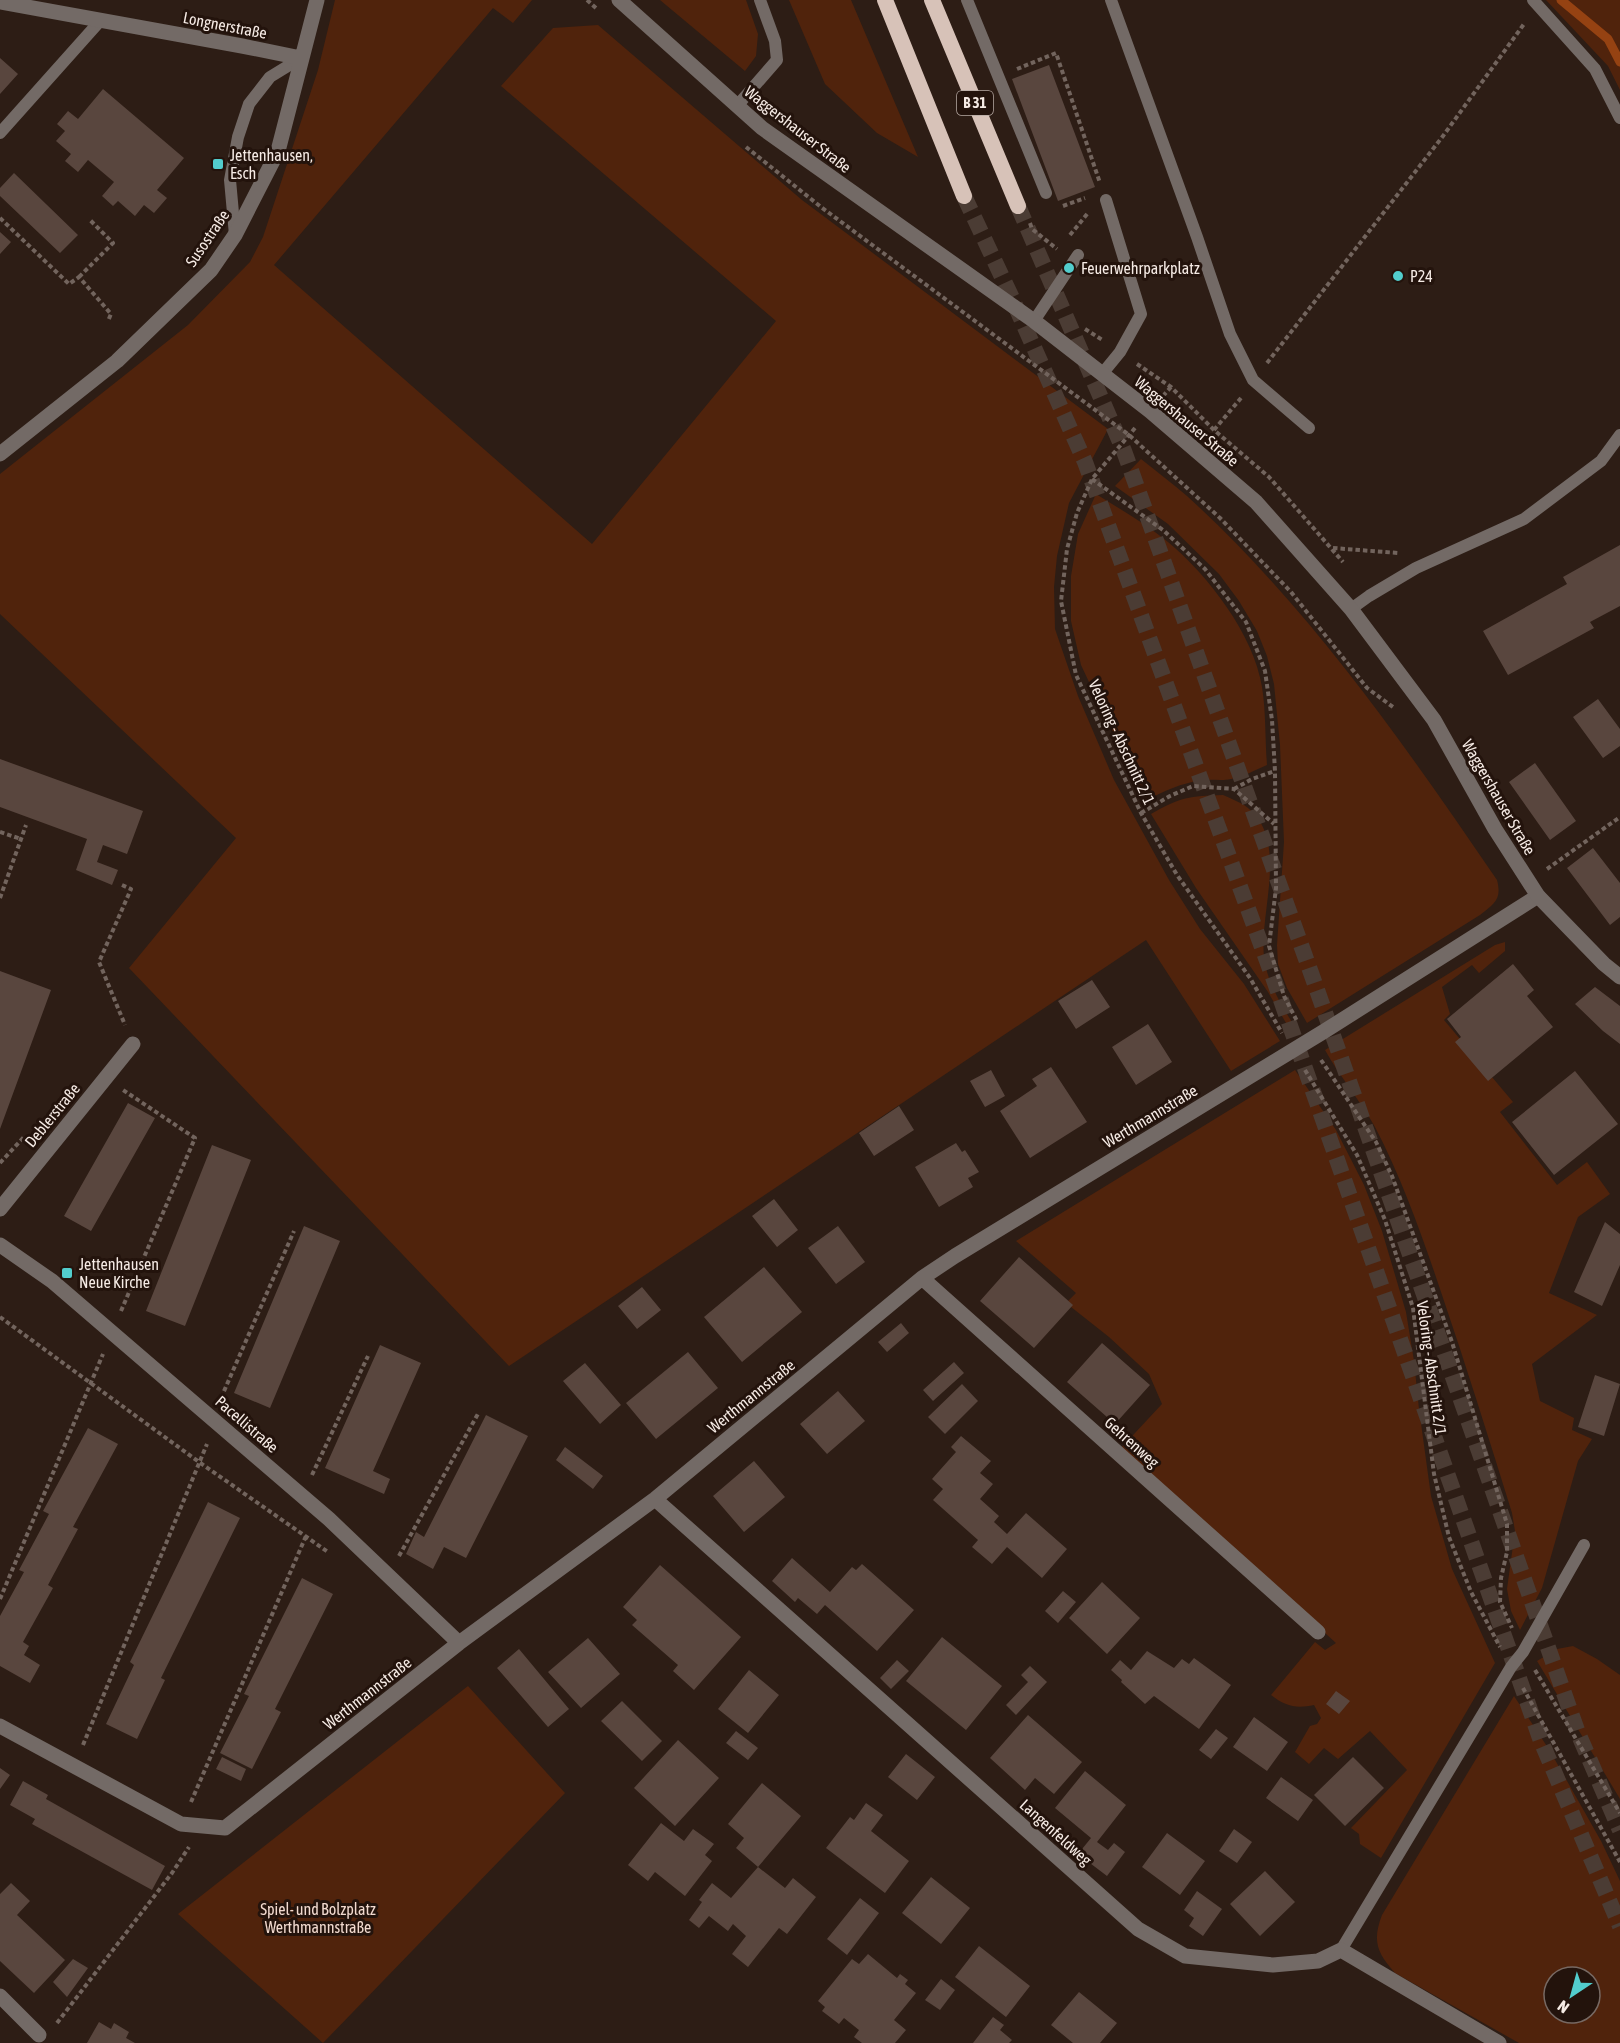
<svg xmlns="http://www.w3.org/2000/svg" width="1620" height="2043" font-family="'Asap Condensed',sans-serif">
  <style>
    .green { fill: #50230c; fill-rule: evenodd }
    .lines { fill: none; stroke-linecap: round; stroke-linejoin: round }
    .stream { stroke: #954212; stroke-width: 9 }
    .building { fill: #59463e }
    .trunk-tunnel { stroke: #4b3c34; stroke-width: 16; stroke-dasharray: 16 8; stroke-linecap: butt }
    .path { stroke: #72645d; stroke-width: 4; stroke-dasharray: 4.5 3; stroke-linecap: butt }
    .service { stroke: #736a66; stroke-width: 12 }
    .minor { stroke: #736a66; stroke-width: 15 }
    .tertiary { stroke: #736a66; stroke-width: 15 }
    .trunk { stroke: #d7c2b8; stroke-width: 16 }
    .poi-dot { fill: #52cdcd; stroke: #23130c; stroke-width: 2 }
    .labels { text-anchor: middle; stroke-width: 6; stroke-linejoin: round; paint-order: stroke }
    .shield { fill: #23130c; stroke: #b7aaa4; stroke-width: 1.5 }
    .shield-label { font-size: 15px; font-weight: bold; fill: #f6ebe5 }
    .street-label { font-size: 16px; fill: #f6ebe5; stroke: #23130c }
    .poi-label { font-size: 16px; fill: #f6ebe5; stroke: #23130c; text-anchor: start }
    .park-label { font-size: 16px; fill: #f2dacf; stroke: #23130c }
  </style>
  <rect width="100%" height="100%" fill="#2d1d15"/>
  <!-- green -->
  <path class="green" d="M 335,0 L 532,0 L 513,23 L 493,8 L 274,265 L 592,544 L 776,321 L 501,86 L 553,28 L 598,25 L 802,200 L 1108,429 L 1069,503 L 1057,556 L 1054,587 L 1055,629 L 1078,696 L 1114,780 L 1169,880 L 1200,929 L 1244,984 L 1280,1041 L 1231,1071 L 1146,940 L 509,1366 L 129,968 L 236,838 L 0,614 L 0,474 L 188,325 L 250,262 L 263,237 L 318,70 Z
    M 660,0 L 746,0 L 758,34 L 756,56 L 745,71 Z
    M 789,0 L 851,0 L 918,157 L 877,133 L 825,84 Z
    M 1546,0 L 1620,0 L 1620,90 L 1608,66 Z
    M 1141,459 C 1156,471 1172,483 1187,496 C 1309,607 1404,744 1497,880 C 1502,899 1495,903 1480,915 L 1307,1023 L 1287,988 L 1278,964 L 1277,945 L 1284,842 L 1280,745 L 1274,684 L 1267,656 L 1257,631 L 1239,601 L 1219,574 L 1168,524 L 1115,486 Z
    M 1096,494 C 1120,509 1146,524 1168,542 C 1208,575 1254,635 1262,687 C 1266,712 1265,739 1267,765 C 1255,770 1243,777 1231,779 C 1222,781 1212,779 1203,780 C 1181,783 1164,791 1145,801 L 1081,665 L 1071,621 L 1071,576 L 1078,534 Z
    M 1223,795 C 1230,798 1237,801 1244,805 C 1291,837 1259,910 1264,957 C 1267,984 1284,1009 1298,1032 L 1293,1035 L 1268,992 L 1196,888 L 1151,814 C 1181,797 1189,796 1223,795 Z
    M 1505,942 L 1505,951 L 1479,973 L 1472,965 L 1442,987 L 1450,1014 L 1444,1020 L 1513,1102 L 1500,1112 L 1557,1185 L 1587,1162 L 1610,1194 L 1578,1217 L 1549,1293 L 1597,1315 L 1532,1364 L 1540,1401 L 1574,1418 L 1572,1430 L 1592,1439 L 1578,1461 L 1542,1588 L 1520,1630 L 1511,1611 L 1507,1589 L 1515,1531 L 1512,1513 C 1489,1439 1466,1365 1441,1292 C 1422,1235 1402,1179 1375,1127 C 1360,1100 1340,1077 1325,1050 L 1495,945 Z
    M 1295,1070 L 1336,1130 L 1364,1185 L 1382,1231 L 1406,1312 L 1414,1361 L 1419,1409 L 1431,1496 L 1452,1569 L 1495,1663 L 1381,1858 L 1360,1844 L 1359,1834 L 1351,1828 L 1407,1770 L 1370,1731 L 1338,1759 L 1324,1748 L 1309,1764 L 1295,1752 L 1310,1726 L 1317,1724 L 1321,1718 L 1314,1705 C 1296,1709 1285,1706 1271,1695 L 1315,1642 L 1325,1650 L 1336,1643 L 1121,1448 L 1162,1404 L 1149,1374 L 1109,1337 L 1066,1303 L 1076,1293 L 1016,1241 Z
    M 1573,1646 L 1597,1659 L 1620,1675 L 1620,1799 L 1537,1661 L 1557,1649 Z
    M 468,1686 L 565,1793 L 323,2043 L 178,1914 Z
    M 1514,1696 L 1550,1751 L 1601,1841 L 1620,1881 L 1620,2043 L 1519,2043 L 1395,1973 C 1377,1953 1372,1941 1382,1915 ZM 1554,1977 L 1590,1977 L 1590,2013 L 1554,2013 Z"/>
  <g class="lines">
    <!-- stream -->
    <path class="stream" d="M 1561,0 L 1608,39 L 1620,62"/>
  </g>
  <!-- building -->
  <path class="building" d="M 0,58 L 18,74 L 0,94 Z
    M 1049,65 L 1095,187 L 1058,201 L 1012,79 Z
    M 103,89 L 184,158 L 157,190 L 167,198 L 154,213 L 144,205 L 135,216 L 118,201 L 113,206 L 102,196 L 114,182 L 88,160 L 78,172 L 65,161 L 71,154 L 56,141 L 65,131 L 57,124 L 68,111 L 78,119 Z
    M 14,173 L 78,235 L 60,253 L 0,196 L 0,188 Z
    M 0,232 L 11,242 L 0,254 Z
    M 1620,545 L 1620,606 L 1590,622 L 1594,628 L 1508,675 L 1483,631 L 1567,584 L 1563,577 Z
    M 1598,699 L 1620,729 L 1620,746 L 1603,758 L 1573,717 Z
    M 0,759 L 143,811 L 127,854 L 103,845 L 97,862 L 118,870 L 112,885 L 76,870 L 87,839 L 0,807 Z
    M 1535,763 L 1576,821 L 1550,840 L 1509,782 Z
    M 1593,848 L 1620,883 L 1620,917 L 1610,925 L 1567,868 Z
    M 1513,964 L 1534,990 L 1527,996 L 1553,1027 L 1488,1081 L 1455,1042 L 1461,1037 L 1447,1019 Z
    M 0,971 L 51,990 L 0,1129 Z
    M 1092,980 L 1110,1007 L 1076,1029 L 1058,1001 Z
    M 1595,987 L 1620,1006 L 1620,1044 L 1603,1031 L 1575,1004 Z
    M 1148,1024 L 1172,1062 L 1136,1085 L 1112,1047 Z
    M 1051,1067 L 1087,1122 L 1030,1158 L 1000,1111 L 1037,1086 L 1032,1079 Z
    M 991,1070 L 1005,1096 L 985,1107 L 970,1081 Z
    M 1575,1071 L 1618,1124 L 1554,1175 L 1512,1122 Z
    M 128,1103 L 155,1118 L 91,1231 L 64,1216 Z
    M 899,1106 L 914,1130 L 874,1156 L 859,1133 Z
    M 956,1143 L 962,1152 L 965,1150 L 979,1172 L 968,1178 L 973,1187 L 939,1207 L 915,1167 Z
    M 212,1145 L 251,1160 L 185,1326 L 146,1311 Z
    M 774,1199 L 798,1230 L 777,1247 L 752,1216 Z
    M 1605,1222 L 1620,1234 L 1620,1265 L 1602,1306 L 1574,1292 Z
    M 304,1226 L 340,1241 L 270,1408 L 234,1393 Z
    M 838,1226 L 865,1262 L 836,1284 L 808,1248 Z
    M 1019,1257 L 1073,1305 L 1034,1348 L 980,1301 Z
    M 764,1267 L 802,1312 L 742,1362 L 704,1317 Z
    M 642,1287 L 661,1310 L 637,1329 L 618,1306 Z
    M 901,1323 L 909,1333 L 887,1352 L 878,1342 Z
    M 1102,1343 L 1150,1385 L 1115,1424 L 1067,1382 Z
    M 380,1345 L 421,1363 L 373,1471 L 390,1479 L 384,1494 L 325,1468 Z
    M 688,1352 L 718,1388 L 656,1439 L 626,1403 Z
    M 954,1362 L 964,1373 L 933,1401 L 923,1390 Z
    M 585,1363 L 621,1405 L 600,1424 L 563,1381 Z
    M 1595,1375 L 1620,1384 L 1604,1436 L 1578,1427 Z
    M 962,1384 L 978,1401 L 945,1434 L 928,1417 Z
    M 838,1391 L 865,1421 L 827,1454 L 800,1424 Z
    M 486,1415 L 528,1436 L 466,1558 L 444,1547 L 433,1569 L 406,1554 L 416,1532 L 424,1537 Z
    M 88,1428 L 118,1444 L 73,1527 L 78,1529 L 48,1585 L 53,1588 L 23,1642 L 29,1646 L 24,1655 L 40,1665 L 30,1683 L 0,1666 L 0,1616 L 24,1572 L 19,1570 L 49,1514 L 43,1511 Z
    M 961,1436 L 991,1461 L 980,1473 L 993,1484 L 980,1499 L 999,1516 L 994,1522 L 1007,1534 L 1026,1513 L 1067,1549 L 1042,1578 L 1007,1547 L 992,1564 L 972,1547 L 978,1540 L 933,1500 L 943,1489 L 932,1479 L 956,1452 L 951,1447 Z
    M 565,1447 L 603,1476 L 593,1489 L 556,1460 Z
    M 754,1461 L 785,1497 L 744,1532 L 713,1496 Z
    M 208,1502 L 240,1518 L 161,1678 L 165,1680 L 137,1739 L 106,1724 L 134,1665 L 130,1662 Z
    M 792,1558 L 830,1592 L 852,1567 L 856,1570 L 862,1564 L 914,1610 L 877,1651 L 825,1605 L 817,1614 L 798,1598 L 795,1602 L 772,1581 Z
    M 660,1565 L 741,1637 L 694,1690 L 673,1671 L 678,1665 L 632,1625 L 637,1620 L 623,1607 Z
    M 302,1578 L 333,1594 L 275,1709 L 281,1712 L 252,1769 L 220,1753 L 249,1696 L 244,1694 Z
    M 1102,1582 L 1140,1618 L 1107,1654 L 1069,1618 Z
    M 1063,1591 L 1076,1602 L 1058,1623 L 1045,1611 Z
    M 942,1637 L 1002,1686 L 966,1730 L 906,1681 Z
    M 588,1638 L 620,1674 L 581,1708 L 548,1672 Z
    M 519,1649 L 569,1709 L 548,1727 L 497,1668 Z
    M 1147,1651 L 1174,1668 L 1182,1659 L 1189,1664 L 1194,1658 L 1231,1685 L 1199,1729 L 1154,1696 L 1145,1704 L 1121,1682 L 1122,1680 L 1111,1670 L 1120,1660 L 1131,1670 Z
    M 897,1660 L 909,1671 L 891,1689 L 880,1678 Z
    M 1030,1666 L 1047,1682 L 1016,1715 L 1006,1705 L 1028,1682 L 1021,1675 Z
    M 749,1670 L 779,1695 L 748,1733 L 718,1709 Z
    M 1336,1691 L 1350,1701 L 1339,1714 L 1326,1704 Z
    M 622,1701 L 662,1741 L 642,1761 L 601,1721 Z
    M 1028,1715 L 1082,1762 L 1054,1794 L 1035,1778 L 1025,1790 L 990,1758 Z
    M 1254,1717 L 1288,1742 L 1267,1771 L 1233,1747 Z
    M 1216,1729 L 1228,1738 L 1211,1759 L 1199,1750 Z
    M 736,1731 L 758,1748 L 748,1760 L 726,1743 Z
    M 678,1740 L 719,1778 L 675,1826 L 634,1788 Z
    M 906,1754 L 935,1777 L 917,1800 L 888,1777 Z
    M 222,1757 L 246,1769 L 241,1781 L 216,1769 Z
    M 1353,1757 L 1384,1788 L 1345,1826 L 1314,1795 Z
    M 0,1768 L 10,1775 L 0,1789 Z
    M 1085,1771 L 1126,1805 L 1097,1842 L 1108,1850 L 1114,1843 L 1125,1852 L 1107,1876 L 1078,1854 L 1091,1838 L 1055,1808 Z
    M 1281,1777 L 1313,1800 L 1298,1821 L 1266,1798 Z
    M 23,1781 L 48,1795 L 46,1799 L 165,1866 L 152,1890 L 32,1824 L 35,1819 L 10,1805 Z
    M 762,1783 L 801,1816 L 758,1867 L 736,1848 L 744,1838 L 728,1824 Z
    M 866,1803 L 883,1815 L 871,1831 L 909,1861 L 885,1893 L 826,1848 L 850,1817 L 854,1820 Z
    M 661,1823 L 684,1841 L 693,1829 L 714,1844 L 705,1855 L 712,1861 L 685,1896 L 655,1872 L 648,1881 L 628,1865 Z
    M 1234,1829 L 1252,1842 L 1237,1863 L 1219,1851 Z
    M 1167,1833 L 1205,1861 L 1180,1895 L 1142,1867 Z
    M 758,1867 L 785,1888 L 793,1878 L 816,1897 L 787,1934 L 779,1928 L 748,1967 L 732,1954 L 746,1936 L 733,1924 L 728,1931 L 709,1916 L 699,1928 L 689,1920 L 702,1902 L 699,1900 L 712,1883 L 731,1898 Z
    M 1265,1871 L 1295,1902 L 1260,1936 L 1230,1904 Z
    M 931,1877 L 970,1908 L 941,1944 L 902,1913 Z
    M 11,1883 L 30,1901 L 17,1915 L 65,1960 L 34,1993 L 0,1961 L 0,1894 Z
    M 1197,1891 L 1222,1909 L 1203,1936 L 1189,1926 L 1194,1918 L 1184,1910 Z
    M 860,1898 L 879,1913 L 847,1955 L 827,1939 Z
    M 979,1946 L 1030,1986 L 1006,2017 L 955,1977 Z
    M 868,1954 L 897,1978 L 900,1974 L 908,1980 L 905,1984 L 916,1993 L 894,2020 L 906,2030 L 895,2043 L 862,2043 L 854,2037 L 859,2030 L 844,2018 L 839,2024 L 822,2011 L 825,2007 L 818,2001 L 852,1959 L 859,1964 Z
    M 73,1959 L 88,1968 L 67,1997 L 53,1982 Z
    M 941,1979 L 955,1990 L 940,2010 L 925,2000 Z
    M 1079,1992 L 1117,2023 L 1100,2043 L 1073,2043 L 1051,2025 Z
    M 993,2017 L 1004,2025 L 1000,2030 L 1012,2040 L 1009,2043 L 973,2043 Z
    M 99,2022 L 111,2029 L 114,2023 L 129,2032 L 126,2038 L 135,2043 L 87,2043 Z"/>
  <g class="lines">
    <!-- trunk-tunnel -->
    <path class="trunk-tunnel" d="M 964,196 L 1011,296 L 1085,462 L 1274,980 L 1541,1741 L 1620,1926
      M 1018,206 L 1124,451 L 1310,970 L 1578,1733 L 1620,1830"/>
    <!-- path -->
    <path class="path" d="M 587,0 L 597,9
      M 1017,69 L 1056,53 L 1100,183
      M 746,147 L 821,207 L 1129,435 L 1220,518 L 1291,592 L 1367,688 L 1393,707
      M 1063,206 L 1085,198
      M 0,218 L 69,284 L 79,277 L 111,314 L 108,321
      M 1030,223 L 1032,229 L 1057,249
      M 1070,235 L 1088,213
      M 79,277 L 113,243 L 90,220
      M 1085,329 L 1104,341
      M 1267,363 L 1443,136 L 1524,24
      M 1137,364 L 1171,387 L 1214,430 L 1269,477 L 1343,562
      M 1163,396 L 1171,387
      M 1135,428 L 1092,479 L 1077,513 L 1067,549 L 1061,601 L 1076,675 L 1141,813 L 1177,875 L 1250,978 L 1282,1033
      M 1214,430 L 1241,398
      M 1092,479 L 1163,530 L 1205,569 L 1246,622 L 1265,671 L 1272,720 L 1275,771 L 1276,888 L 1269,946 L 1284,996 L 1297,1021
      M 1333,548 L 1398,553
      M 1234,789 L 1252,779 L 1275,771
      M 1141,813 L 1170,796 L 1193,786 L 1234,789 L 1274,824
      M 0,832 L 21,839
      M 1547,869 L 1620,817
      M 122,885 L 131,889 L 99,962 L 125,1025
      M 0,898 L 26,825
      M 1321,1060 L 1376,1142 L 1392,1176 L 1452,1342 L 1507,1524 L 1507,1552 L 1501,1578 L 1500,1602 L 1512,1628
      M 1305,1070 L 1357,1155 L 1385,1220 L 1413,1308 L 1434,1474 L 1449,1537 L 1471,1592 L 1500,1647
      M 0,1163 L 24,1137 L 30,1138
      M 121,1311 L 195,1138 L 123,1090
      M 0,1317 L 199,1462 L 328,1552
      M 221,1398 L 294,1231
      M 312,1475 L 368,1356
      M 399,1556 L 479,1412
      M 0,1599 L 103,1354
      M 1535,1670 L 1620,1813
      M 1523,1688 L 1620,1862
      M 83,1745 L 207,1444
      M 191,1802 L 306,1536
      M 57,2023 L 172,1873 L 189,1847"/>
    <!-- service -->
    <path class="service" d="M 967,0 L 1046,193
      M 1111,0 L 1197,237 L 1230,334 L 1253,380 L 1309,428
      M 1533,0 L 1595,69 L 1620,118
      M 737,106 L 777,60 L 775,41 L 760,0
      M 0,133 L 100,21
      M 235,235 L 230,180 L 238,137 L 249,104 L 270,77 L 301,58
      M 1034,321 L 1078,255
      M 1102,374 L 1120,352 L 1141,314 L 1106,200
      M 1351,609 L 1369,596 L 1416,568 L 1524,519 L 1601,461 L 1620,435
      M 1341,1950 L 1511,1667 L 1523,1652 L 1584,1545"/>
    <!-- minor -->
    <path class="minor" d="M 0,2 L 242,46 L 301,58
      M 0,454 L 117,361 L 211,270 L 235,235 L 278,151 L 317,0
      M 0,1209 L 133,1044
      M 0,1245 L 52,1281 L 329,1519 L 459,1643
      M 922,1278 L 1318,1632
      M 655,1499 L 1138,1929 L 1185,1956 L 1273,1965 L 1318,1961 L 1341,1950 L 1499,2043
      M 0,1726 L 181,1824 L 225,1828 L 459,1643 L 655,1499 L 922,1278 L 955,1256 L 1323,1032 L 1538,896
      M 0,1996 L 39,2035"/>
    <!-- tertiary -->
    <path class="tertiary" d="M 619,0 L 762,128 L 1034,321 L 1150,411 L 1256,502 L 1351,609 L 1434,720 L 1495,829 L 1538,896 L 1604,964 L 1620,977"/>
    <!-- trunk -->
    <path class="trunk" d="M 885,0 L 964,196
      M 932,0 L 1018,206"/>
  </g>
  <!-- markers -->
  <g class="poi-dot">
    <rect x="212" y="158" width="12" height="12" rx="3"/>
    <circle cx="1069" cy="268" r="6"/>
    <circle cx="1398" cy="276" r="6"/>
    <rect x="61" y="1267" width="12" height="12" rx="3"/>
  </g>
  <g class="labels">
    <!-- shield labels -->
    <rect class="shield" x="957" y="91" width="36" height="24" rx="4.5"/>
    <g class="shield-label">
      <text x="975" y="108">B 31</text>
    </g>
    <!-- street labels -->
    <g class="street-label">
      <text transform="translate(225 25) rotate(11)" y="6">Longnerstraße</text>
      <text transform="translate(798 129) rotate(38)" y="6">Waggershauser Straße</text>
      <text transform="translate(207 238) rotate(-56)" y="6">Susostraße</text>
      <text transform="translate(1187 421) rotate(40)" y="6">Waggershauser Straße</text>
      <text transform="translate(1122 742) rotate(65)" y="6">Veloring - Abschnitt 2/1</text>
      <text transform="translate(1499 797) rotate(60)" y="6">Waggershauser Straße</text>
      <text transform="translate(52 1115) rotate(-51)" y="6">Deblerstraße</text>
      <text transform="translate(1150 1116) rotate(-31)" y="6">Werthmannstraße</text>
      <text transform="translate(1432 1368) rotate(82)" y="6">Veloring - Abschnitt 2/1</text>
      <text transform="translate(751 1396) rotate(-39)" y="6">Werthmannstraße</text>
      <text transform="translate(247 1424) rotate(41)" y="6">Pacellistraße</text>
      <text transform="translate(1132 1442) rotate(42)" y="6">Gehrenweg</text>
      <text transform="translate(367 1693) rotate(-38)" y="6">Werthmannstraße</text>
      <text transform="translate(1056 1832) rotate(42)" y="6">Langenfeldweg</text>
    </g>
    <!-- poi labels -->
    <g class="poi-label">
      <text x="230" y="161">Jettenhausen,<tspan x="230" dy="18">Esch</tspan></text>
      <text x="1081" y="274">Feuerwehrparkplatz</text>
      <text x="1410" y="282">P24</text>
      <text x="79" y="1270">Jettenhausen<tspan x="79" dy="18">Neue Kirche</tspan></text>
    </g>
    <!-- park labels -->
    <g class="park-label">
      <text x="318" y="1915">Spiel- und Bolzplatz<tspan x="318" dy="18">Werthmannstraße</tspan></text>
    </g>
  </g>
  <!-- north arrow -->
  <g transform="translate(1572 1995) rotate(216)"><circle r="28" fill="#23130c" stroke="#776963" stroke-width="1.5"/>
  <path d="M0-4.5L10 22L0 15L-10 22Z" fill="#52cdcd"/>
  <text y="-9" font-size="16" font-weight="bold" text-anchor="middle" fill="#f6ebe5">N</text>
  </g>
</svg>
